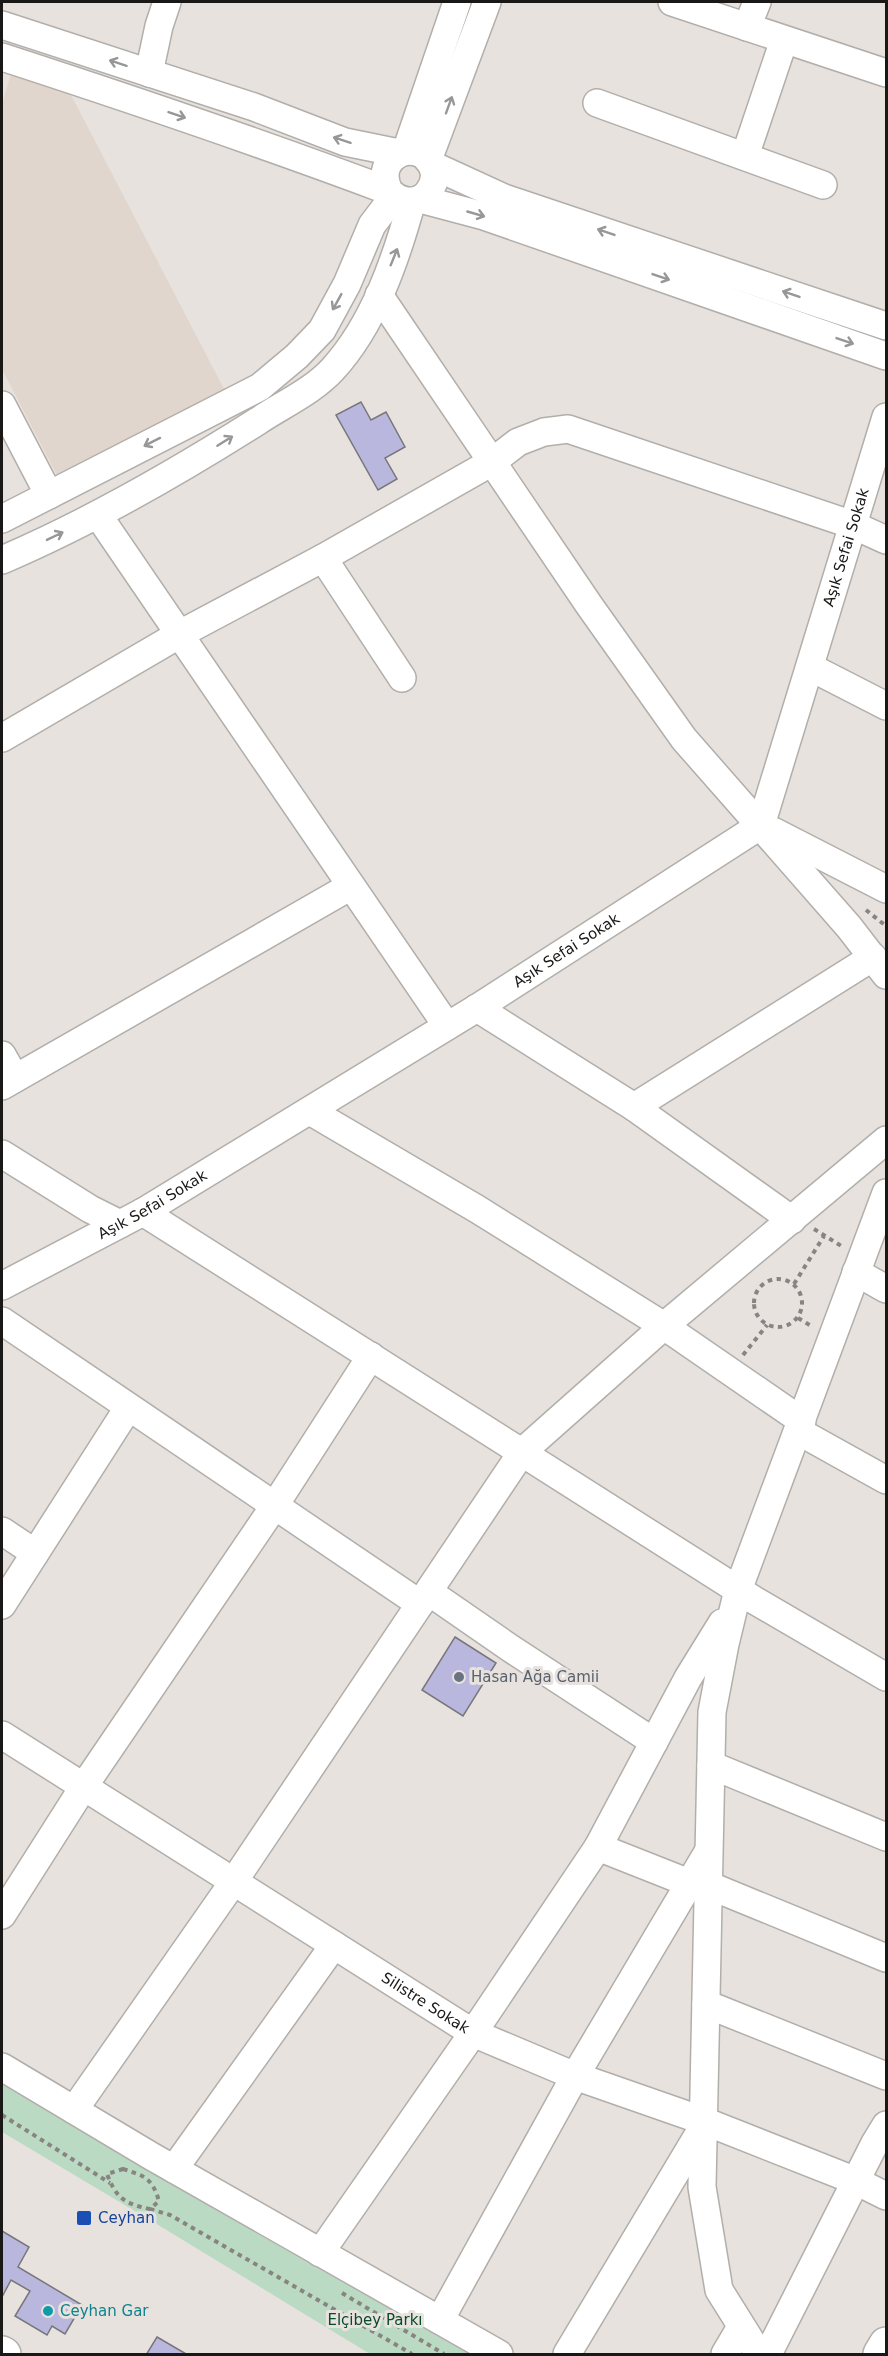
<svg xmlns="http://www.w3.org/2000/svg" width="888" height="2356" font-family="'DejaVu Sans',sans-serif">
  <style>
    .built { fill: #e1d6cd }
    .green { fill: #bbdac4 }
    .building { fill: #bab7de; stroke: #77767b; stroke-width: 1.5 }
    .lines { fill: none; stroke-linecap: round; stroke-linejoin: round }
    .minor-casing { stroke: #b2aeaa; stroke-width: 30 }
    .major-casing { stroke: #b2aeaa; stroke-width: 36 }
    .path { stroke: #888482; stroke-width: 4; stroke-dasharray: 4.5 4.5; stroke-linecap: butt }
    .minor { stroke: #fff; stroke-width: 27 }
    .major { stroke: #fff; stroke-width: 33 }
    .oneway { stroke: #989797 }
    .worship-dot { fill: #6b7280; stroke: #e7e2de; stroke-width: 2 }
    .transit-dot { fill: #1a4fb4; stroke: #e7e2de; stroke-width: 2 }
    .culture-dot { fill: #0f9aa8; stroke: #e7e2de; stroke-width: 2 }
    .labels { text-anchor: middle; stroke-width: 6; stroke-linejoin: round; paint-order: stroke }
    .street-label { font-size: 15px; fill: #1a1817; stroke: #e7e2de }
    .worship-label { font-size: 15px; fill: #5b616d; stroke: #e7e2de; text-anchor: start }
    .transit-label { font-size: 15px; fill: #164399; stroke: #e7e2de; text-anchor: start }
    .culture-label { font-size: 15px; fill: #0d838f; stroke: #e7e2de; text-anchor: start }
    .park-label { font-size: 15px; fill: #084b29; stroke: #e7e2de }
  </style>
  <rect width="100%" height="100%" fill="#e7e2de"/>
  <!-- built -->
  <path class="built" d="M 12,71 L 69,91 L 224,389 L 58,477 L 2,369 L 2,104 Z"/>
  <!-- green -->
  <path class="green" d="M 2,2067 L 499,2354 L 370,2354 L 155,2223 L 2,2132 Z"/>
  <!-- building -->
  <path class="building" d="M 361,402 L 371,420 L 386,412 L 405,447 L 385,458 L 397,479 L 378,490 L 336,415 Z
    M 455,1637 L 496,1663 L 463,1716 L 422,1690 Z
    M 2,2231 L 29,2247 L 18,2267 L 82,2305 L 65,2334 L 52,2326 L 47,2335 L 15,2316 L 30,2291 L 11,2280 L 2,2297 Z
    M 157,2337 L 188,2355 L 146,2355 Z"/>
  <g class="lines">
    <!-- minor casing -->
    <g class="minor-casing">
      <g id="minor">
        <path d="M 672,2 L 886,73"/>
        <path d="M 2,25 L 254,107 L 345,142 L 399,153"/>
        <path d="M 747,27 L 757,2"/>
        <path d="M 2,57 C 131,99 261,143 389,191 C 400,203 419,206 429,191 C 434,184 436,176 433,168 C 420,135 371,155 389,191"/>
        <path d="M 149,73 L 159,26 L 167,2"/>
        <path d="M 597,103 L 823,185"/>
        <path d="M 406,151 L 457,2"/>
        <path d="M 745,156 L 784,40"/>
        <path d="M 428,160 L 487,2"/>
        <path d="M 432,165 L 504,198 L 886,326"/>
        <path d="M 420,199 L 484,216 L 886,356"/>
        <path d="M 379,295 L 589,605 L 684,739 L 849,927 L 886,975"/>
        <path d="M 2,405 L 49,495"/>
        <path d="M 98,515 L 447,1026"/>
        <path d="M 2,519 L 260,387 L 297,356 L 322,330 L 347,284 L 372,225 L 394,196"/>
        <path d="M 323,558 L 402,678"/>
        <path d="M 2,560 C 91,522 176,473 258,421 C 282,405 313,391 333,369 C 374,324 396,259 412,201"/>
        <path d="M 810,667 L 886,706"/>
        <path d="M 2,738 L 180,634 L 323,558 L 492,462 L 518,442 L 544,432 L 568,429 L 853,525 L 886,540"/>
        <path d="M 773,831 L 886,889"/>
        <path d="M 477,1008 L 634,1107 L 792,1220"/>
        <path d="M 2,1055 L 15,1078"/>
        <path d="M 2,1086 L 351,886"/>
        <path d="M 634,1107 L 873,957"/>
        <path d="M 310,1111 L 477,1209 L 664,1326 L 802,1421"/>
        <path d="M 2,1154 L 90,1209 L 120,1224"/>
        <path d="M 143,1212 L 754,1600 L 886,1677"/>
        <path d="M 856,1272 L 886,1289"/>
        <path id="s1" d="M 2,1286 L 143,1212 L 477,1008 L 761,825 L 886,417"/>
        <path d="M 2,1321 L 420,1604"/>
        <path d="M 798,1431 L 886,1480"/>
        <path d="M 2,1531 L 35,1553"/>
        <path d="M 429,1592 L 510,1648 L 654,1742"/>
        <path d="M 2,1605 L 128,1408"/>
        <path id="s2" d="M 2,1735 L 473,2033 L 575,2076 L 704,2121 L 856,2181 L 886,2196"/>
        <path d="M 711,1765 L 886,1837"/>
        <path d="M 598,1847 L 689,1883 L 708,1885 L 886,1958"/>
        <path d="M 2,1915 L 84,1786 L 275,1505 L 371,1356"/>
        <path d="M 706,2004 L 886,2076"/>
        <path d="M 2,2067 L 151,2156 L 499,2354"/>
        <path d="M 74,2110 L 234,1881 L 522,1452 L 664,1326 L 886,1140"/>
        <path d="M 174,2169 L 334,1945"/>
        <path d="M 320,2253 L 473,2033 L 598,1847 L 688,1678 L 722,1623"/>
        <path d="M 440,2320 L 575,2076 L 708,1852"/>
        <path d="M 567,2354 L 703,2127"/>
        <path d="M 725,2354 L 741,2327"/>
        <path d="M 759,2354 L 719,2290 L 702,2187 L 712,1712 L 725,1644 L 738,1590 L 886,1193"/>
        <path d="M 768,2354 L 875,2143 L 886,2125"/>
      </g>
    </g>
    <!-- major casing -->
    <g class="major-casing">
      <path id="major" d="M 2,2353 L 4,2354
        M 880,2354 L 886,2344"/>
    </g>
    <!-- path -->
    <path class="path" d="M 866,910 L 886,926
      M 814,1229 L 843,1247
      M754 1303a24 24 0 1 1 48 0a24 24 0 1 1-48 0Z
      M 794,1284 L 824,1236
      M 798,1318 L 813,1327
      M 743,1355 L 767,1325
      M 2,2115 L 110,2183
      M 123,2169 C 145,2176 152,2178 159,2201 L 150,2209 C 125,2204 116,2198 107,2174 Z
      M 150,2209 L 170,2215 L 412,2354
      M 342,2293 L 444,2354"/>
    <!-- minor -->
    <use href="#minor" class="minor"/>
    <!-- major -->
    <use href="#major" class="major"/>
  </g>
  <!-- one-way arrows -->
  <defs><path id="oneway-shaft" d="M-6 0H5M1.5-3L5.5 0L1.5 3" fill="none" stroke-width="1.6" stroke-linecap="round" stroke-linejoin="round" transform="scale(1.5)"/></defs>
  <g class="oneway">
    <use href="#oneway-shaft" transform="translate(118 63) rotate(-162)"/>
    <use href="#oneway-shaft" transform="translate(449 105) rotate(-70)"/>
    <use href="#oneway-shaft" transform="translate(177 115) rotate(19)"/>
    <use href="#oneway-shaft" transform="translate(342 140) rotate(-162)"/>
    <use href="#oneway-shaft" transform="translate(476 214) rotate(16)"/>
    <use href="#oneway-shaft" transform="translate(606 232) rotate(-161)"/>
    <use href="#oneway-shaft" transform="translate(394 257) rotate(-68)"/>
    <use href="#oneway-shaft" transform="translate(661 277) rotate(19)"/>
    <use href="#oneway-shaft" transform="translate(791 294) rotate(-161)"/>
    <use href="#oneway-shaft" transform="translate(337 302) rotate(119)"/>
    <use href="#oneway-shaft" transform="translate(845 341) rotate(19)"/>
    <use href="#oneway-shaft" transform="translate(225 441) rotate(-32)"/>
    <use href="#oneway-shaft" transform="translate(152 442) rotate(153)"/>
    <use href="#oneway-shaft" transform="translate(55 536) rotate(-26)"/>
  </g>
  <!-- markers -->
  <circle class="worship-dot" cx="459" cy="1677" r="6"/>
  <rect class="transit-dot" x="76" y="2210" width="16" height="16" rx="3"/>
  <circle class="culture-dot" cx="48" cy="2311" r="6"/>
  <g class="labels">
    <!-- street labels -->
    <g class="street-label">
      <text dy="5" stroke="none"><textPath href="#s1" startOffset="1179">Aşık Sefai Sokak</textPath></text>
      <text dy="5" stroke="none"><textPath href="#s1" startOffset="657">Aşık Sefai Sokak</textPath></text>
      <text dy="5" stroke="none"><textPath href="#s1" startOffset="171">Aşık Sefai Sokak</textPath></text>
      <text dy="5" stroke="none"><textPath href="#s2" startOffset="501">Silistre Sokak</textPath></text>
    </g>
    <!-- worship labels -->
    <g class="worship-label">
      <text x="471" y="1682">Hasan Ağa Camii</text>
    </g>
    <!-- transit labels -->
    <g class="transit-label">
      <text x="98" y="2223">Ceyhan</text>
    </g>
    <!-- culture labels -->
    <g class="culture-label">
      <text x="60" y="2316">Ceyhan Gar</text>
    </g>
    <!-- park labels -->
    <g class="park-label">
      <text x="375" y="2325">Elçibey Parkı</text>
    </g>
  </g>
  <!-- border -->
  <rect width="888" height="2356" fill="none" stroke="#1a1817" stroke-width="6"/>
</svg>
